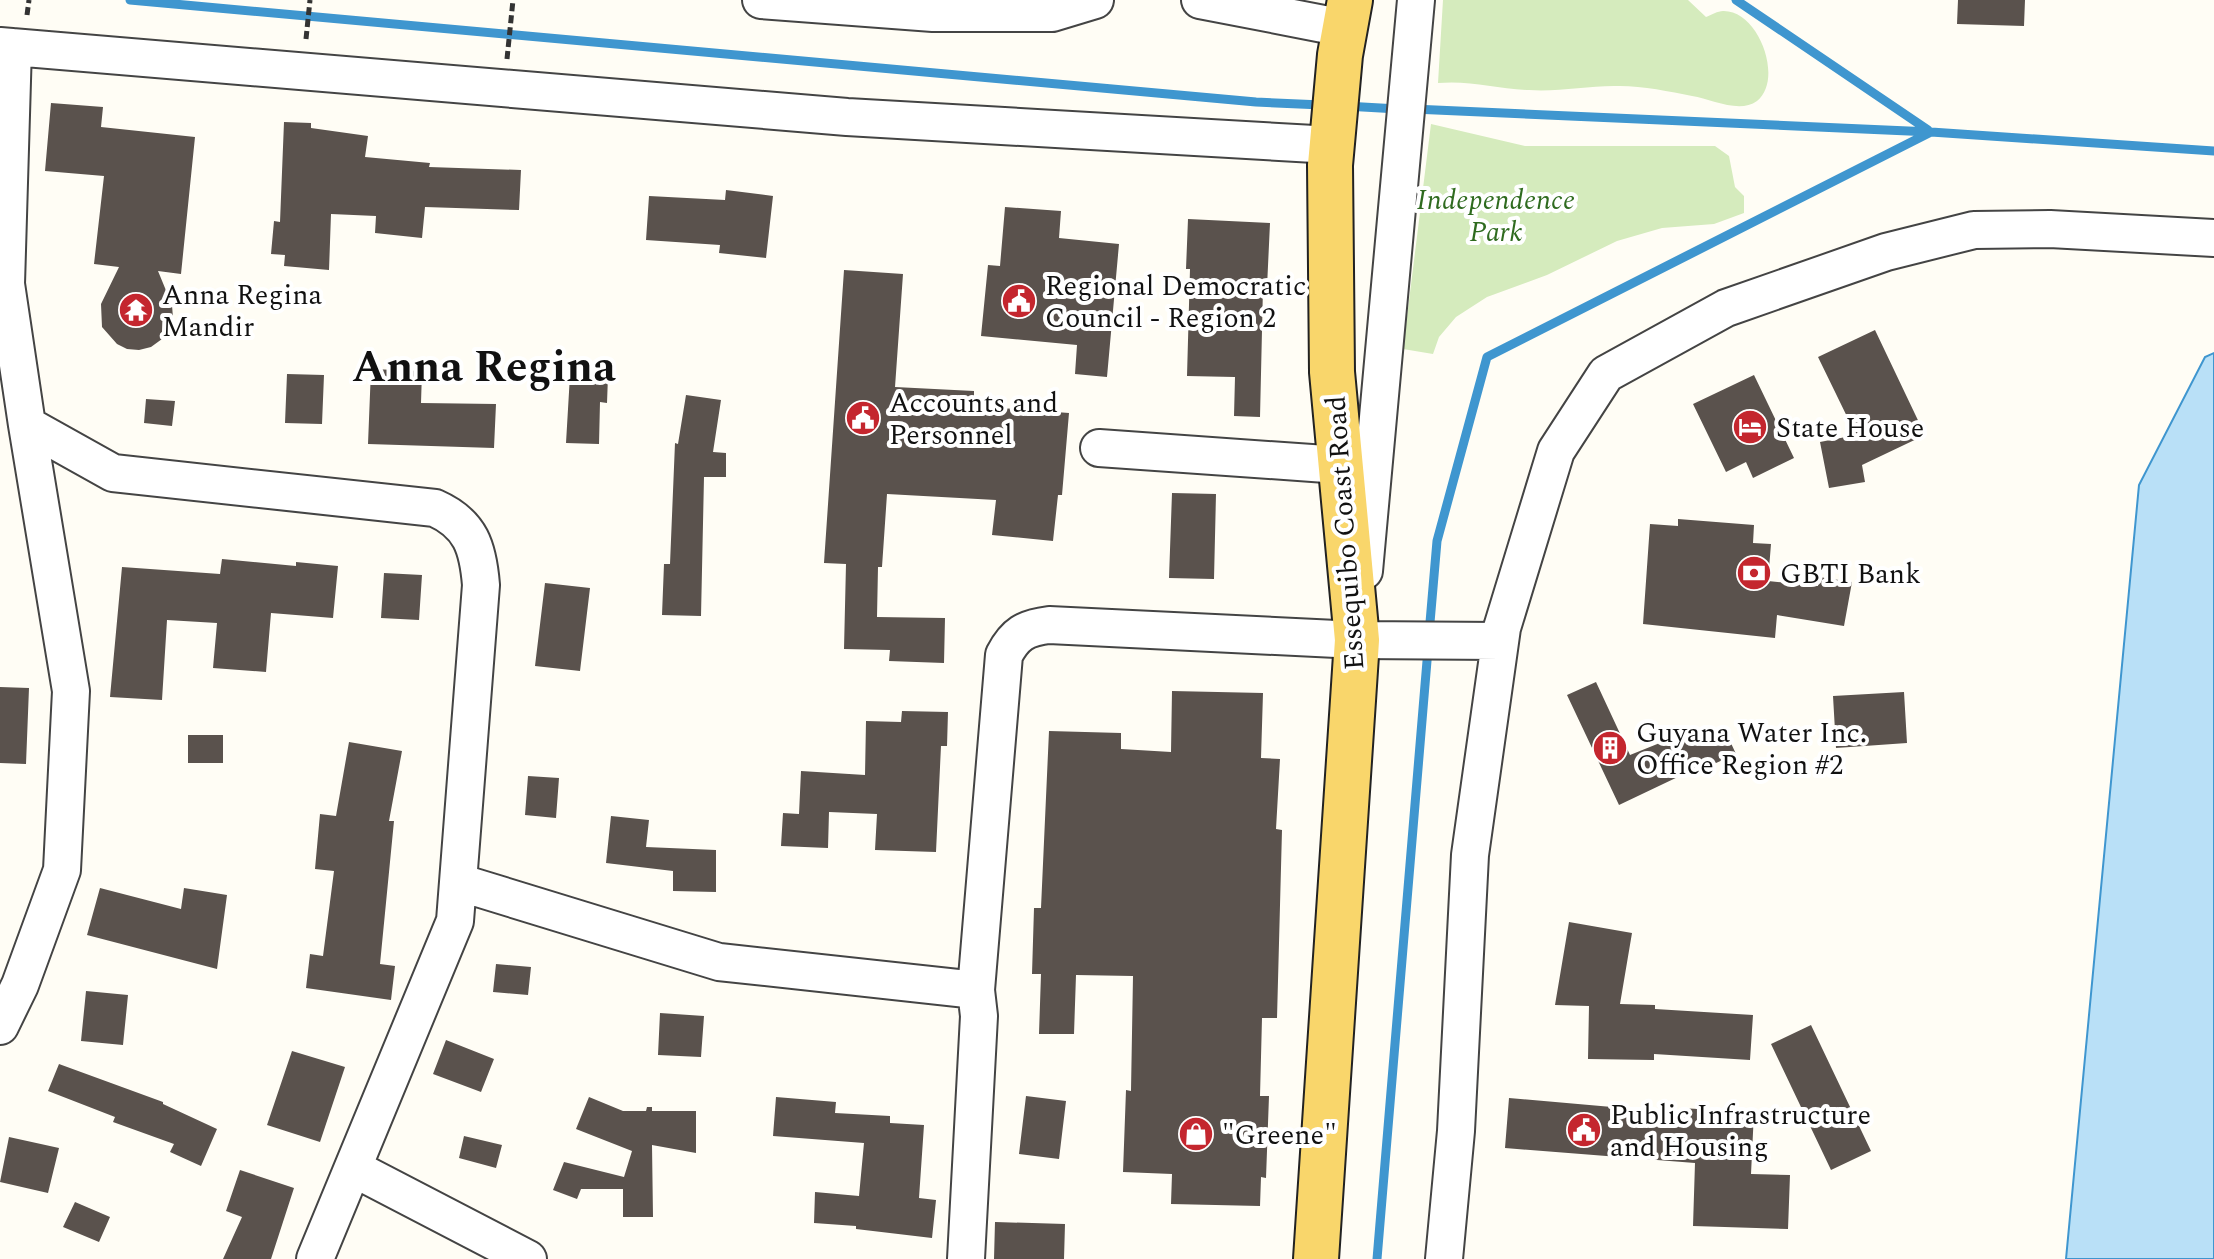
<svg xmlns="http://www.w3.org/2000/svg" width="2214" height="1259" font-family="Spectral,serif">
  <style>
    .green { fill: #d5ebbd }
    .water { fill: #b9e0f7; stroke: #3f96cf; stroke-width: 2 }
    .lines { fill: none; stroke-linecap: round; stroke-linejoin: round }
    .stream { stroke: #3f96cf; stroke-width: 9 }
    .building { fill: #5a524d }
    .street-casing { stroke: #444; stroke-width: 40 }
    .primary-casing { stroke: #222; stroke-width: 48 }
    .path { stroke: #333; stroke-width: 5; stroke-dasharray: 8 4; stroke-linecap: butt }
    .street { stroke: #fff; stroke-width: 36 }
    .primary { stroke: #f9d66b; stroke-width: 44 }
    .labels { text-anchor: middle; stroke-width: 8; stroke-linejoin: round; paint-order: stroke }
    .park-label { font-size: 28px; font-style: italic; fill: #2f6b1f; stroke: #fff }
    .poi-label { font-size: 28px; fill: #111; stroke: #fff; text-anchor: start }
    .street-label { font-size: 28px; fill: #111; stroke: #fff }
    .town-label { font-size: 44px; font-weight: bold; fill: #111; stroke: #fff }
  </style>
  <rect width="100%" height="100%" fill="#fffdf5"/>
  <!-- green -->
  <path class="green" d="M 1443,0 L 1688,0 L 1706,17 C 1711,15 1718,11 1723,11 C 1759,10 1784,80 1757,101 C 1739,114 1712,99 1692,96 C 1668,91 1639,85 1614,86 C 1586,86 1557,92 1529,90 C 1497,89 1470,80 1438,83 Z
    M 1431,124 L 1525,146 L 1715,146 L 1729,156 L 1735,187 L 1744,196 L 1744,213 L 1714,224 L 1662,228 L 1617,241 L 1547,275 L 1487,297 L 1456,317 L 1439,337 L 1433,354 L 1403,349 Z"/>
  <!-- water -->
  <path class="water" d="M 2214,353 L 2214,1259 L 2066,1259 L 2139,485 L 2205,357 Z"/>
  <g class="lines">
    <!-- stream -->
    <path class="stream" d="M 130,0 L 1256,102 L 1322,105
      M 1736,0 L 1928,130
      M 1345,106 L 1398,109
      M 1413,109 L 1931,132 L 2214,151
      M 1429,634 L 1437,541 L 1487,357 L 1931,132
      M 1377,1259 L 1428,649"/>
  </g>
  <!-- building -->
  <path class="building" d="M 1958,0 L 2025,0 L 2024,26 L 1957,24 Z
    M 51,103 L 103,107 L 101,127 L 195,137 L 181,274 L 158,271 L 172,305 L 173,318 L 169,330 L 162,339 L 151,347 L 139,350 L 127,349 L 117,344 L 102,327 L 101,304 L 119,267 L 94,264 L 104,176 L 45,171 Z
    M 284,122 L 311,123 L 311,128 L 368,136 L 365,157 L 430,163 L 429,167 L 521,170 L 519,210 L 425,207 L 422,238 L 375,233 L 376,216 L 331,214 L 329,270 L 284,266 L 285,255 L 271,254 L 274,221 L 280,222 Z
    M 726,190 L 773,196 L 766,258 L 719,253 L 720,245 L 646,240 L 649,196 L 725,200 Z
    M 1005,207 L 1061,211 L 1059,238 L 1119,244 L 1107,377 L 1075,374 L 1077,345 L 981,336 L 988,265 L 1000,266 Z
    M 1188,219 L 1270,223 L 1267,287 L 1263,287 L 1260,417 L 1234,416 L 1235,377 L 1187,376 L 1190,269 L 1186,269 Z
    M 844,270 L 903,274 L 895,387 L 974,391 L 974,406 L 1069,413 L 1062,495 L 1058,495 L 1053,541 L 992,535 L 996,500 L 887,494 L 882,567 L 878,567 L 877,617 L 945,618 L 944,663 L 889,661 L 890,650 L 844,649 L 846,564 L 824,563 Z
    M 1875,330 L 1925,435 L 1862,465 L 1865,482 L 1829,488 L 1820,442 L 1856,435 L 1818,357 Z
    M 371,369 L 422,371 L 421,403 L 496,404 L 494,448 L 368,444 Z
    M 287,374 L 324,375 L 322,424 L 285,423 Z
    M 570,375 L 608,376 L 607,403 L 600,402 L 599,444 L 566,443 Z
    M 1754,375 L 1794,458 L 1753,478 L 1746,462 L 1726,472 L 1693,404 Z
    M 686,395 L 721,400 L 713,452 L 726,453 L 726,477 L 704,477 L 701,616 L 662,615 L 664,564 L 670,564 L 675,443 L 678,444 Z
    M 146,399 L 175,401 L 172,426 L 144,423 Z
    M 1172,493 L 1216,494 L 1214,579 L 1169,578 Z
    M 1678,519 L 1754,525 L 1753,543 L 1771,544 L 1768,581 L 1818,586 L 1819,577 L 1852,582 L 1844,626 L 1777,615 L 1775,638 L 1643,624 L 1650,524 L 1678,526 Z
    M 222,559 L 296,566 L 296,562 L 338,566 L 333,618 L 271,613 L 266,672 L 213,668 L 217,623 L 167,620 L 162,700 L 110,697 L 122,567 L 220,574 Z
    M 384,573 L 422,575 L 419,620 L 381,618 Z
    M 545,583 L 590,588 L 580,671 L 535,666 Z
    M 1596,682 L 1630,755 L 1692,730 L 1697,741 L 1724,728 L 1736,754 L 1705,768 L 1703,765 L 1619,805 L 1567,695 Z
    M 0,687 L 29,688 L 26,764 L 0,763 Z
    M 1172,691 L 1263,693 L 1261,758 L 1280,759 L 1276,829 L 1282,830 L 1277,1018 L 1262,1018 L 1260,1096 L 1269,1096 L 1266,1178 L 1261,1177 L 1260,1206 L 1171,1204 L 1172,1174 L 1123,1172 L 1126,1090 L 1131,1091 L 1133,976 L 1076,975 L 1074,1034 L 1039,1034 L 1041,974 L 1032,974 L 1034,908 L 1041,908 L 1049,731 L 1121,733 L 1121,749 L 1171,752 Z
    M 1904,692 L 1907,743 L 1836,748 L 1833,696 Z
    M 902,711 L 948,712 L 947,746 L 941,746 L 936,852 L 875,850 L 877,814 L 829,812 L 828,848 L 781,846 L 783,813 L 799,814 L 801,771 L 865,775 L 866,721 L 901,722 Z
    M 188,735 L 223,735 L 223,763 L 188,763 Z
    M 349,742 L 402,751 L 389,821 L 394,821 L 380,964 L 395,966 L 391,1000 L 306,988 L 310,954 L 323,956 L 334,871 L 315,869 L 320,814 L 336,816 Z
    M 528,776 L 559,778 L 556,818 L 525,815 Z
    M 611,816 L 649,820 L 646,847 L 716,850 L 716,892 L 673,891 L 673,871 L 606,863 Z
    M 100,888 L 181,909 L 184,888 L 227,895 L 217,969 L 87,935 Z
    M 1569,922 L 1632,933 L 1620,1004 L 1655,1005 L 1655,1009 L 1753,1015 L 1750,1060 L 1654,1054 L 1654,1060 L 1588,1059 L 1589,1006 L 1555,1005 Z
    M 496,964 L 531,967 L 528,995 L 493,992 Z
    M 86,991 L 128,995 L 123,1045 L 81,1041 Z
    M 660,1013 L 704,1016 L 701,1057 L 658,1055 Z
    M 1811,1025 L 1871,1151 L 1831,1170 L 1771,1044 Z
    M 446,1040 L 494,1059 L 481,1092 L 433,1074 Z
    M 292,1051 L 345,1067 L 320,1142 L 267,1125 Z
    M 59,1064 L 163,1102 L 163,1104 L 217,1129 L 201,1166 L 170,1152 L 174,1144 L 113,1122 L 115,1117 L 48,1091 Z
    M 1026,1096 L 1066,1101 L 1059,1159 L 1019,1154 Z
    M 589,1097 L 623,1111 L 646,1111 L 647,1107 L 652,1107 L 652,1111 L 696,1111 L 696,1153 L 652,1145 L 653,1217 L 623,1217 L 623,1189 L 581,1189 L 577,1199 L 553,1190 L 564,1162 L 624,1177 L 632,1151 L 576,1129 Z
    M 776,1097 L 836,1102 L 835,1113 L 890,1116 L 890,1123 L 924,1125 L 919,1198 L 936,1200 L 932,1238 L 856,1229 L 856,1226 L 814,1223 L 815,1192 L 859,1196 L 864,1143 L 773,1136 Z
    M 1509,1098 L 1680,1113 L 1680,1108 L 1754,1112 L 1751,1174 L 1790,1175 L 1788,1229 L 1693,1226 L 1695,1163 L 1505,1148 Z
    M 464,1136 L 502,1145 L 496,1168 L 459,1158 Z
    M 9,1137 L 59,1148 L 48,1193 L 0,1182 Z
    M 240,1170 L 294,1188 L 271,1259 L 223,1259 L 242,1217 L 226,1211 Z
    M 75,1202 L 110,1217 L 99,1242 L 63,1227 Z
    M 995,1222 L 1065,1224 L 1064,1259 L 994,1259 Z"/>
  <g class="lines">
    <!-- street casing -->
    <g class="street-casing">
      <path id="street" d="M 761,0 L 933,13 L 1052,13 L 1095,0
        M 1200,0 L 1344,28
        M 0,46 L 847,117 L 1332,145
        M 13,47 L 6,284 L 27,425 L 113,473 L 435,508 C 471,524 478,548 481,585 L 455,921 L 315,1259
        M 1099,448 L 1340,465
        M 1364,571 L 1416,0
        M 458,882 L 719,962 L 976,990 L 979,1016 L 966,1259
        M 976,990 L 1004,655 C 1015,634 1025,628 1049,625 L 1357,640 L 1500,641
        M 0,1026 L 20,985 L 62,870 L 71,691 L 27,425
        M 353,1168 L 528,1259
        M 1444,1259 L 1456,1131 L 1470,855 L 1502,628 L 1556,451 L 1606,374 L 1726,308 L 1886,252 L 1974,230 L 2050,229 L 2214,238"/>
    </g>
    <!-- primary casing -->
    <g class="primary-casing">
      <path id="primary" d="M 1316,1259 L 1357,640 L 1332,372 L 1330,165 L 1340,55 L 1350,0"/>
    </g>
    <!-- path -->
    <path class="path" d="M 27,15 L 29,0
      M 306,39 L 310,0
      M 507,59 L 513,0"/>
    <!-- street -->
    <use href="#street" class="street"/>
    <!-- primary -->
    <use href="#primary" class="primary"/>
  </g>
  <!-- icons -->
  <defs>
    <g id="civic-disc" transform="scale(1.8)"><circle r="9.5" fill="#c4262e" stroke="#fff"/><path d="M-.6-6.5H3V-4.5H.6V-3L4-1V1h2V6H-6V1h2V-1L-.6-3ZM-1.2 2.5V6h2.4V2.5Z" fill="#fff"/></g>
    <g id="temple-disc" transform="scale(1.8)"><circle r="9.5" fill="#c4262e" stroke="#fff"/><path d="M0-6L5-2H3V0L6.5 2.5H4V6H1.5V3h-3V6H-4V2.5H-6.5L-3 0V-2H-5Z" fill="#fff"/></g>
    <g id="hotel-disc" transform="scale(1.8)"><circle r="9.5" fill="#c4262e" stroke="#fff"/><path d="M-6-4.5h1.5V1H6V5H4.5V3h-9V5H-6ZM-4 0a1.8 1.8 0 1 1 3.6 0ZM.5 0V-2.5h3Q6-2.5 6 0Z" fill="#fff"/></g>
    <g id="bank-disc" transform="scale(1.8)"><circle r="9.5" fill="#c4262e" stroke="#fff"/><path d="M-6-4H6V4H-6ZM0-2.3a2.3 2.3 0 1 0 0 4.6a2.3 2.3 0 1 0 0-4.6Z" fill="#fff"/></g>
    <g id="building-disc" transform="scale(1.8)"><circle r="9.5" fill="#c4262e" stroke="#fff"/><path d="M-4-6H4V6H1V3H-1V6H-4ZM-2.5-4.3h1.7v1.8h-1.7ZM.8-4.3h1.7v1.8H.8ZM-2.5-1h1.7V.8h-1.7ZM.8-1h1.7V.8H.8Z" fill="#fff"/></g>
    <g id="shop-disc" transform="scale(1.8)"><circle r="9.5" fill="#c4262e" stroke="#fff"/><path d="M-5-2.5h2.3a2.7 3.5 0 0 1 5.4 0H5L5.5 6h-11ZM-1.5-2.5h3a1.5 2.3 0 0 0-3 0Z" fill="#fff"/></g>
  </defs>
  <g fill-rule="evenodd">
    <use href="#civic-disc" x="1019" y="301"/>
    <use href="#temple-disc" x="136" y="310"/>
    <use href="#civic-disc" x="863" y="418"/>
    <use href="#hotel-disc" x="1750" y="427"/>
    <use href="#bank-disc" x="1754" y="573"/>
    <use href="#building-disc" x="1610" y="748"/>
    <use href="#civic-disc" x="1584" y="1130"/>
    <use href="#shop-disc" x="1196" y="1134"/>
  </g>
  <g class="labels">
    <!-- park labels -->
    <g class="park-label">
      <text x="1496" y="209">Independence<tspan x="1496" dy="32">Park</tspan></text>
    </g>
    <!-- poi labels -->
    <g class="poi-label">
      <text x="1045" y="295">Regional Democratic<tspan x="1045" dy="32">Council - Region 2</tspan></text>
      <text x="162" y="304">Anna Regina<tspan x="162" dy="32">Mandir</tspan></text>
      <text x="889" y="412">Accounts and<tspan x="889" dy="32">Personnel</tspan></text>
      <text x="1776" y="437">State House</text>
      <text x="1780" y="583">GBTI Bank</text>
      <text x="1636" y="742">Guyana Water Inc.<tspan x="1636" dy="32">Office Region #2</tspan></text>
      <text x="1610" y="1124">Public Infrastructure<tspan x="1610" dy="32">and Housing</tspan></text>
      <text x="1222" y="1144">"Greene"</text>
    </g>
    <!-- street labels -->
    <g class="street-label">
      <text transform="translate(1344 533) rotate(-94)" y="10">Essequibo Coast Road</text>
    </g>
    <!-- town labels -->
    <g class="town-label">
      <text x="484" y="381">Anna Regina</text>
    </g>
  </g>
</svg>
